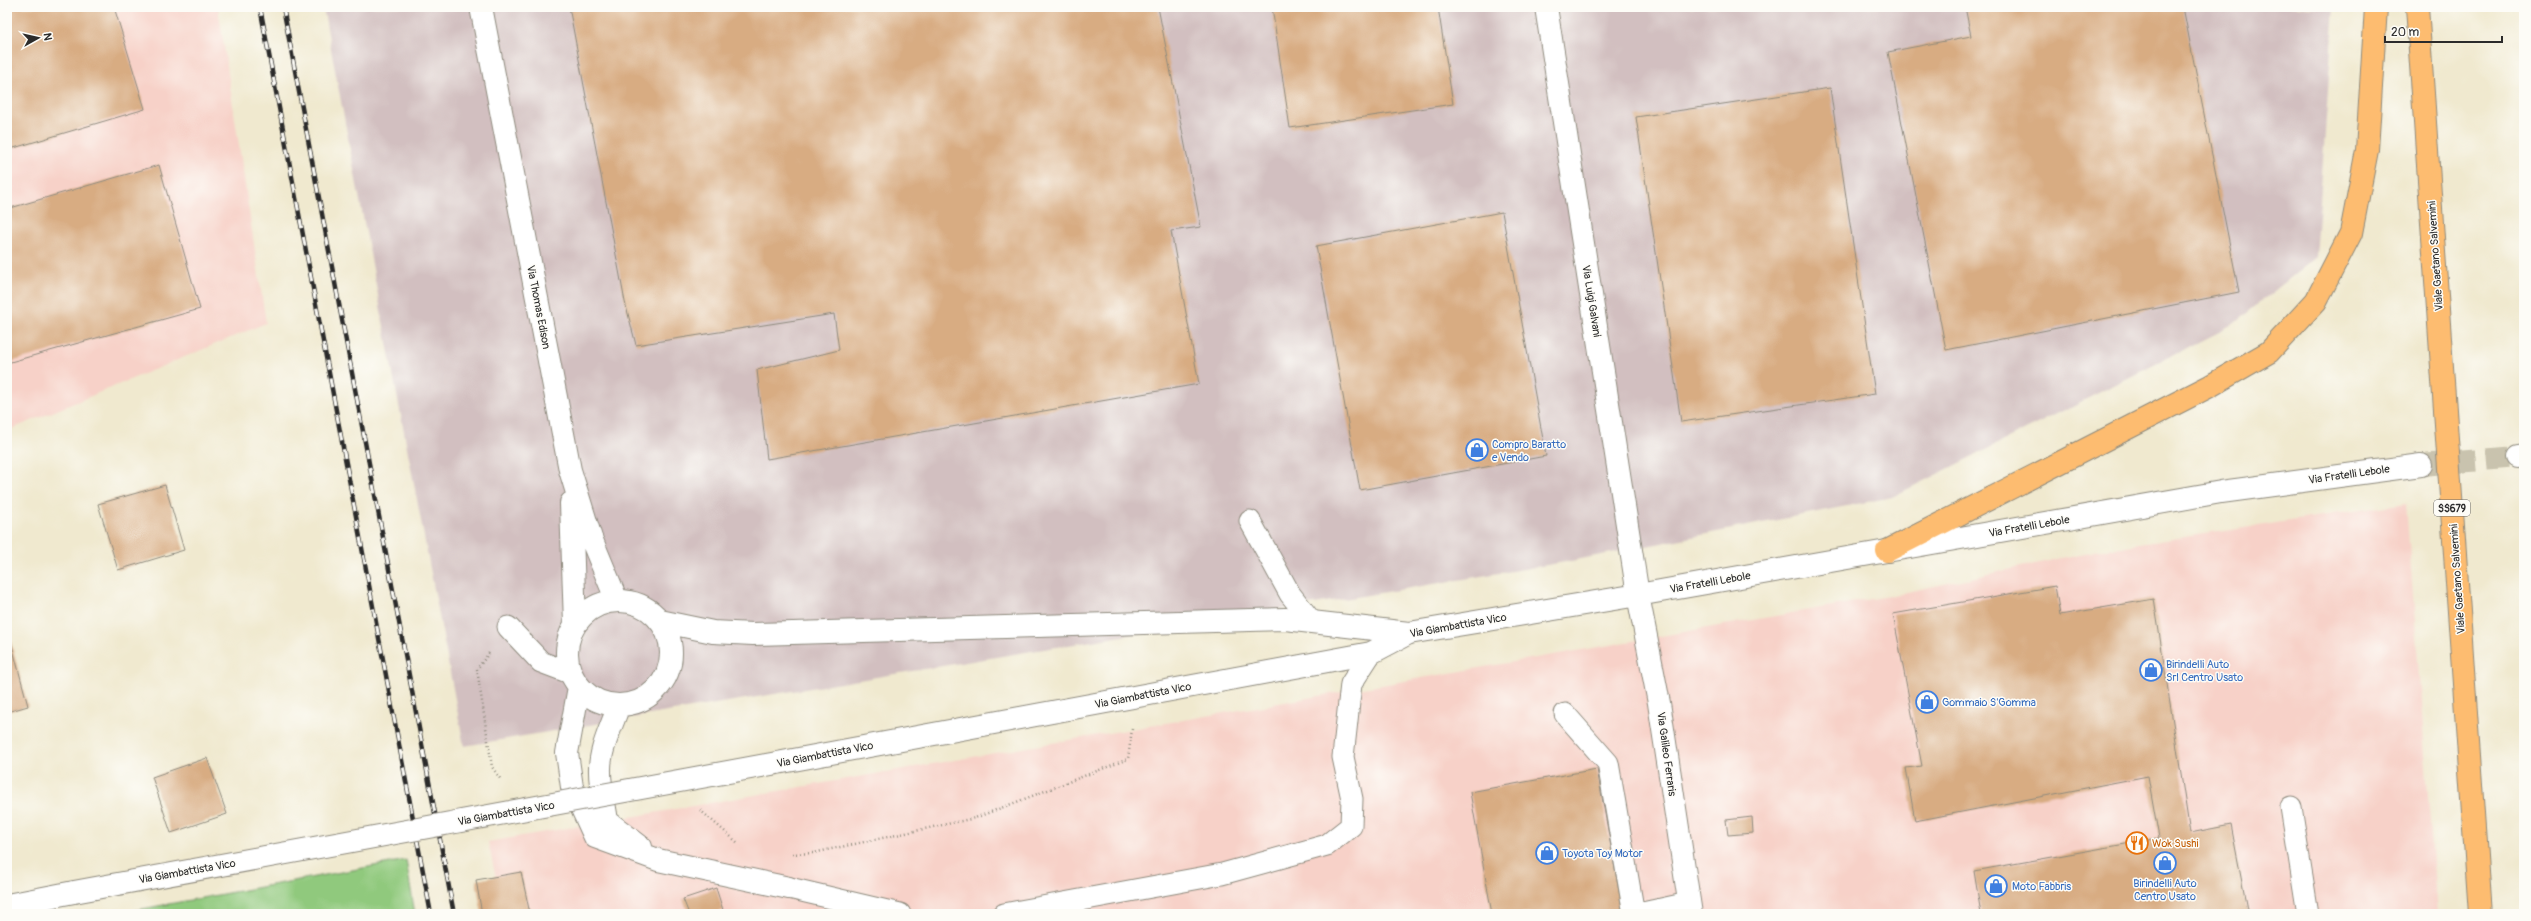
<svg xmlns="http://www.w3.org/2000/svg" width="2531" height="921" font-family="Pangolin,sans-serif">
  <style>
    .built { fill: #f7d1c8 }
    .industrial { fill: #d2bfc0 }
    .green { fill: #90c97d; stroke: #5e7a54 }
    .building { fill: #d8ac82 }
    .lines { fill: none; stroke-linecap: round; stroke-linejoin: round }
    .tertiary-tunnel { stroke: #c9c3ae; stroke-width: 22; stroke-dasharray: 22 11; stroke-linecap: butt }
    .service-casing { stroke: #8e8a7d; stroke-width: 23 }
    .minor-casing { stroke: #8e8a7d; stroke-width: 24 }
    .tertiary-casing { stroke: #8e8a7d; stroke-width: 24 }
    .primary-casing { stroke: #8e8a7d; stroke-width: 24 }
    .path { stroke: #8e8a7d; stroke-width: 2.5; stroke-dasharray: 1 3; stroke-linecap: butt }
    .service { stroke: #fff; stroke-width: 21 }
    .minor { stroke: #fff; stroke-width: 22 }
    .tertiary { stroke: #fff; stroke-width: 22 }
    .primary { stroke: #fdbc70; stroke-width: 22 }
    .rail-casing { stroke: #2b2b2b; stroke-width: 4.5 }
    .rail { stroke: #fdfcf7; stroke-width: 3; stroke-dasharray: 9; stroke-linecap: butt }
    .tertiary-bridge-casing { stroke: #8e8a7d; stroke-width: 24; stroke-linecap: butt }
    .tertiary-bridge { stroke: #fff; stroke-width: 22 }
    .labels { text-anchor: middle; stroke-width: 3; stroke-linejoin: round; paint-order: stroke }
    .shield { fill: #fdfcf7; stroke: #6a6a68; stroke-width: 1 }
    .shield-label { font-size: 10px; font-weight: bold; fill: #2b2b2b }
    .street-label { font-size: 11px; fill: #2b2b2b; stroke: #fdfcf7 }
    .shop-label { font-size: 11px; fill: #366cbe; stroke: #fdfcf7; text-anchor: start }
    .food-label { font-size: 11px; fill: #c56008; stroke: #fdfcf7; text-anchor: start }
  </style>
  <rect width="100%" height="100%" fill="#fdfcf7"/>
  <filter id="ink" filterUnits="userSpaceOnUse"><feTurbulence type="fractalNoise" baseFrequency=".025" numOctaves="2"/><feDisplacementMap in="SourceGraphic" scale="8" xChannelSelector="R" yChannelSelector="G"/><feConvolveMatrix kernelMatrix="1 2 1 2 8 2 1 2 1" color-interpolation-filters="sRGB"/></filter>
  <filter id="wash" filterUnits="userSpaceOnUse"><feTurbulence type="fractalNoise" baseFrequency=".012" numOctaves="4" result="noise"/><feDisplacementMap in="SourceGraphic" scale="16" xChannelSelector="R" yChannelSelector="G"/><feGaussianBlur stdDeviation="0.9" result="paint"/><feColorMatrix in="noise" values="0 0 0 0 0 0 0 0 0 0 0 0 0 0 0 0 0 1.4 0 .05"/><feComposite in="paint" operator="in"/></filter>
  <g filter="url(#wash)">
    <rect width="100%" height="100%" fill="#f0e9cf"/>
    <!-- built -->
    <path class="built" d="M 7,7 L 218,7 L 266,323 L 7,431 Z
      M 2406,503 L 2437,914 L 504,914 L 488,842 L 1889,596 L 2094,551 Z"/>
    <!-- industrial -->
    <path class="industrial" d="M 323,7 L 2334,7 L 2316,257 L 2231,326 L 1892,497 L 1571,561 L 464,746 Z"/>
    <!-- green -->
    <path class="green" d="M 406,860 L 415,914 L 115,914 Z"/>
    <g id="blocks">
      <!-- building -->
      <path class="building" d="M 7,7 L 114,7 L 145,109 L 7,150 Z
        M 569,7 L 1158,7 L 1201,227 L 1171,231 L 1199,384 L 767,459 L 757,370 L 839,350 L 834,314 L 636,345 L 625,302 Z
        M 1272,7 L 1438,7 L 1453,104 L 1290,128 Z
        M 1965,7 L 2183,7 L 2239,292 L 1946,350 L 1888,52 L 1971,36 Z
        M 1830,88 L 1875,394 L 1681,422 L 1636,117 Z
        M 159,165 L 200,309 L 7,363 L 7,209 Z
        M 1502,212 L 1546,456 L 1360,490 L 1316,246 Z
        M 165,485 L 184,550 L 118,570 L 98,504 Z
        M 2055,586 L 2060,615 L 2154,599 L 2190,833 L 2231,825 L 2248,914 L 1981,914 L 1974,871 L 2159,838 L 2148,776 L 1915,821 L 1906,768 L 1922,766 L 1893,614 Z
        M 7,627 L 28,706 L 7,712 Z
        M 207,758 L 227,814 L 171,833 L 152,777 Z
        M 1597,769 L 1623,914 L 1492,914 L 1470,792 Z
        M 1752,817 L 1753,833 L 1728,835 L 1726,820 Z
        M 521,872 L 530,914 L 482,914 L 476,880 Z
        M 716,888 L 723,910 L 713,914 L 689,914 L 683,899 Z"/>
    </g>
  </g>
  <g filter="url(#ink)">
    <use href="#blocks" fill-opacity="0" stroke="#8e8a7d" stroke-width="1"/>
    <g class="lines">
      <!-- tertiary-tunnel -->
      <path class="tertiary-tunnel" d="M 2421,465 L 2518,457"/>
      <!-- service casing -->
      <g class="service-casing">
        <path id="service" d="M 1250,521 L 1290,594 L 1312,622
          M 508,627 L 541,662 L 570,673
          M 1565,714 L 1608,763 L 1634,914
          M 2291,807 L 2308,914
          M 789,888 L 900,914
          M 1004,914 L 1222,874 L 1327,845 L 1351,826 L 1352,799 L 1343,757 L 1351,684 L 1371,653
          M 1638,914 L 1689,903"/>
      </g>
      <!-- minor casing -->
      <g class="minor-casing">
        <path id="minor" d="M 481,7 L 570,470 L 591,538 L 617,601
          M 571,503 L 575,625
          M567 653a52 52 0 1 1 104 0a52 52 0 1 1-104 0Z
          M 660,621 L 713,632 L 753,634 L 1285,619 L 1409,633
          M 579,687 L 567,753 L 572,787 L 595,837 L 658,860 L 789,888
          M 619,705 C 612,726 599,750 600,772 C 600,788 605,805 607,821 L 641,847"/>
      </g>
      <!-- tertiary casing -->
      <g class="tertiary-casing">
        <path id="tertiary" d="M 1546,7 L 1638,595 L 1659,703 L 1691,914
          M 2518,457 L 2524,456
          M 777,763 L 1371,653 L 1409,633 L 1638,595 L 2221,492 L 2421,465
          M 7,905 L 74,892"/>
      </g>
      <!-- primary casing -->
      <g class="primary-casing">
        <path id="primary" d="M 2417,7 L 2480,914
          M 1887,551 L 2210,386 L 2269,352 L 2316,301 L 2351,233 L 2367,150 L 2376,7"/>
      </g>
      <!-- path -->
      <path class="path" d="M 489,653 L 477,669 L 492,767 L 501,780
        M 700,810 L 738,843
        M 792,854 L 813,853 L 975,818 L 1128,759 L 1132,729"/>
      <!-- service -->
      <use href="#service" class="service"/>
      <!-- minor -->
      <use href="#minor" class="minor"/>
      <!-- tertiary -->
      <use href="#tertiary" class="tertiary"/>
      <!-- primary -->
      <use href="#primary" class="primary"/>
      <!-- rail casing -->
      <g class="rail-casing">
        <path id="rail" d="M 260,7 L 431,914
          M 283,7 L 454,914"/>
      </g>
      <!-- rail -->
      <use href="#rail" class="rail"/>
      <!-- tertiary-bridge casing -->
      <g class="tertiary-bridge-casing">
        <path id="tertiary-bridge" d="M 74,892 L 777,763"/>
      </g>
      <!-- tertiary-bridge -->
      <use href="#tertiary-bridge" class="tertiary-bridge"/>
    </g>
  </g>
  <!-- icons -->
  <defs>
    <g id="shop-ring" transform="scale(1.15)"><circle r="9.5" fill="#fdfcf7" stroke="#3f7fe0" stroke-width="1.5"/><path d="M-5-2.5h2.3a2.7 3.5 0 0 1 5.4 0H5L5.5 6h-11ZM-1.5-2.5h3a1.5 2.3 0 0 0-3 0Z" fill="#3f7fe0"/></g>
    <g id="restaurant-ring" transform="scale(1.15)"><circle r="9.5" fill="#fdfcf7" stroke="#e8710a" stroke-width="1.5"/><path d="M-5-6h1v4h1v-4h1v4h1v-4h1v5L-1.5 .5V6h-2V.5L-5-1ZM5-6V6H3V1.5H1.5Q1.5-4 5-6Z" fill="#e8710a"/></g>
  </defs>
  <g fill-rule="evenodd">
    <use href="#shop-ring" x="1477" y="450"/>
    <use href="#shop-ring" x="2151" y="670"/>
    <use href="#shop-ring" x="1927" y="702"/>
    <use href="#restaurant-ring" x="2137" y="843"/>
    <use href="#shop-ring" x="1547" y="853"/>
    <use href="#shop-ring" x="2165" y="863"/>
    <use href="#shop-ring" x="1996" y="886"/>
  </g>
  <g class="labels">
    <!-- shield labels -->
    <rect class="shield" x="2434" y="500" width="36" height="16" rx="3"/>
    <g class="shield-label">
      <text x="2452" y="512">SS679</text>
    </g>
    <!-- street labels -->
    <g class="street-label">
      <text transform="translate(2435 256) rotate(-94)" y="4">Viale Gaetano Salvemini</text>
      <text transform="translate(1592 301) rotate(81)" y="4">Via Luigi Galvani</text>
      <text transform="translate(539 307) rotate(79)" y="4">Via Thomas Edison</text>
      <text transform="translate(2349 474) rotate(-8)" y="4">Via Fratelli Lebole</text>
      <text transform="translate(2029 526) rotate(-10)" y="4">Via Fratelli Lebole</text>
      <text transform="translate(2457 579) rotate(-94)" y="4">Viale Gaetano Salvemini</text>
      <text transform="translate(1710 582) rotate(-10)" y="4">Via Fratelli Lebole</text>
      <text transform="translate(1458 625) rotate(-10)" y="4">Via Giambattista Vico</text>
      <text transform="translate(1143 695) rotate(-11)" y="4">Via Giambattista Vico</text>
      <text transform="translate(825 754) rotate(-11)" y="4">Via Giambattista Vico</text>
      <text transform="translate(1667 754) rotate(82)" y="4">Via Galileo Ferraris</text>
      <text transform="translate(506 813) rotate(-10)" y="4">Via Giambattista Vico</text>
      <text transform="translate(187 871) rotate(-10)" y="4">Via Giambattista Vico</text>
    </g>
    <!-- shop labels -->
    <g class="shop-label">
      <text x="1492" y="448">Compro Baratto<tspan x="1492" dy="13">e Vendo</tspan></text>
      <text x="2166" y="668">Birindelli Auto<tspan x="2166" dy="13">Srl Centro Usato</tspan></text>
      <text x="1942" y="706">Gommaio S'Gomma</text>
      <text x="1562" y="857">Toyota Toy Motor</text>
      <text x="2165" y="887" text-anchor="middle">Birindelli Auto<tspan x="2165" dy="13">Centro Usato</tspan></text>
      <text x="2012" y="890">Moto Fabbris</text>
    </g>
    <!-- food labels -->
    <g class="food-label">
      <text x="2152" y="847">Wok Sushi</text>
    </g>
  </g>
  <!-- margin -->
  <rect width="2531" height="921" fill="none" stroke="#fdfcf7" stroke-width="24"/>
  <!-- north arrow -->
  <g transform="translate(38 38) rotate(82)" stroke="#fdfcf7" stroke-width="3" paint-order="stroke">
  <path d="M0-3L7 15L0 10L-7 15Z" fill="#2b2b2b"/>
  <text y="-6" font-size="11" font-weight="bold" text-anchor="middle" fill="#2b2b2b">N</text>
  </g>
  <!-- scale -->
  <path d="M2385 36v6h117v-6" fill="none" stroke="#2b2b2b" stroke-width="2"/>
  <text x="2391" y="36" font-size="12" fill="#2b2b2b" stroke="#fdfcf7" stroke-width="3" paint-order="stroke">20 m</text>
</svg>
